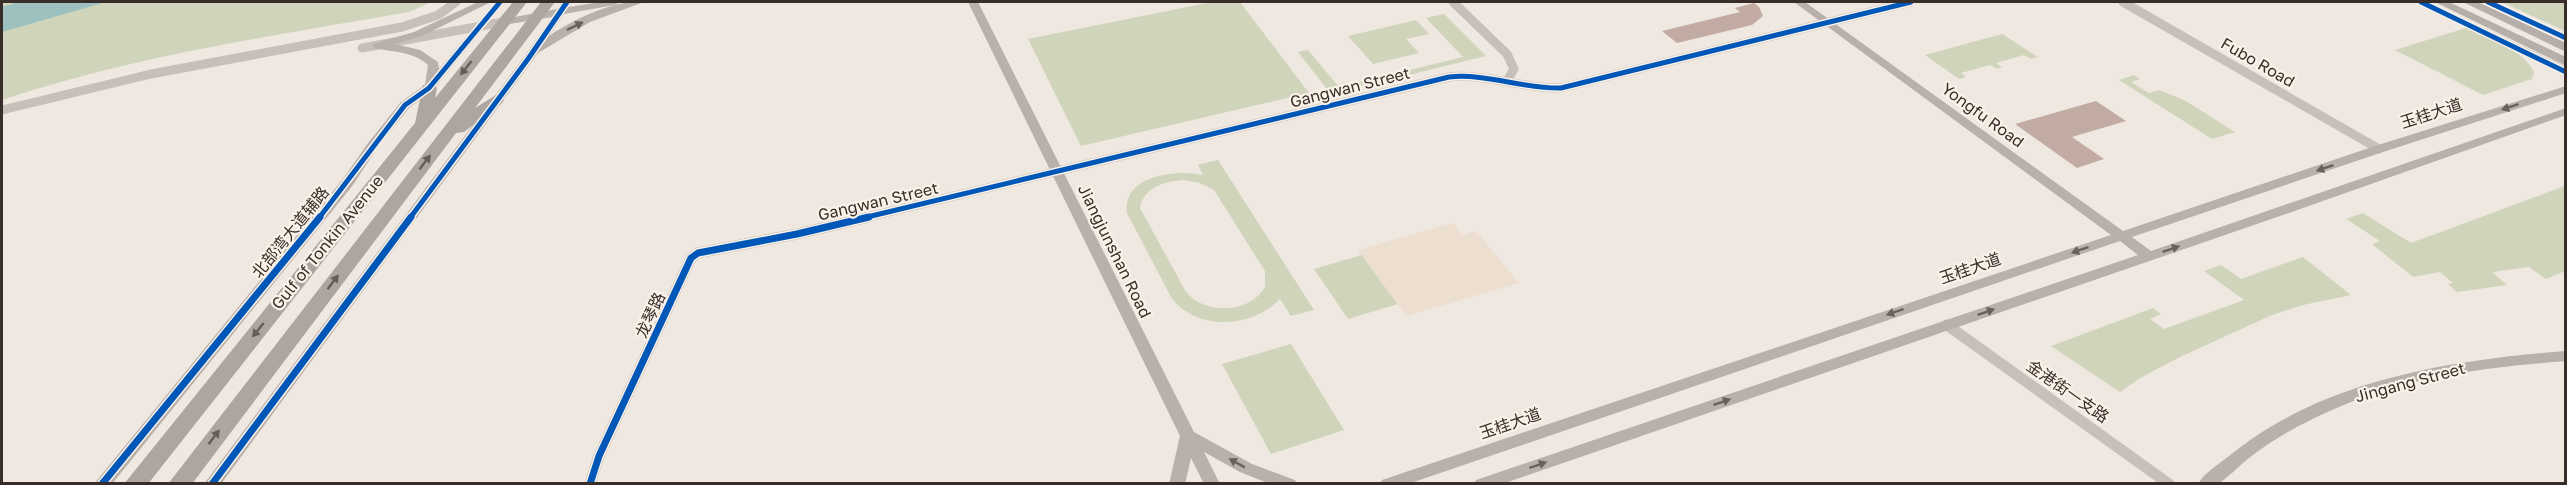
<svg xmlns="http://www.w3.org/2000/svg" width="2567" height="485" font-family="'Golos Text','Noto Sans SC',sans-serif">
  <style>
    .green { fill: #cfd4ba; fill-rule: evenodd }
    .plaza { fill: #ecdfd0 }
    .water { fill: #9dc1bf }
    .building { fill: #c2aba2 }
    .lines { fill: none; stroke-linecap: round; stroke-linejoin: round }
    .street-far1 { stroke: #c7c0ba; stroke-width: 9 }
    .street { stroke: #c7c0ba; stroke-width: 11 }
    .secondary { fill: #b8b0ab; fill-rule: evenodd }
    .primary { fill: #b6aea9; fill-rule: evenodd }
    .highway { fill: #ada6a0; fill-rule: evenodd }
    .cycleway-far1-casing { stroke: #faf2e9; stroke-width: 8 }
    .cycleway-casing { stroke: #faf2e9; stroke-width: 10 }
    .cycleway-far1 { stroke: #0057b8; stroke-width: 5 }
    .cycleway { stroke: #0057b8; stroke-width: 7 }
    .oneway { fill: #6b615c }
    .oneway2 { fill: #675d58 }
    .labels { text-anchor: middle; stroke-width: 4.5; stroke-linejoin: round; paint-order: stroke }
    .street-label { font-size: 16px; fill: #382d28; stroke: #faf2e9 }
  </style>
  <rect width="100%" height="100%" fill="#eee8e1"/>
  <!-- green -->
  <path class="green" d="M 2,2 L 431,2 L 409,12 C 272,36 133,56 2,100 Z
    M 1212,2 L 1240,2 L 1309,93 L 1081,146 L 1028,39 Z
    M 2502,2 L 2565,2 L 2565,31 Z
    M 1444,14 L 1486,56 L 1331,94 L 1298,52 L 1308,50 L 1339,87 L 1463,57 L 1426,18 Z
    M 1416,20 L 1429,34 L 1406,39 L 1419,53 L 1373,64 L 1348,36 Z
    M 2466,28 C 2488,39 2523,49 2534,72 L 2532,79 L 2483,95 L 2395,50 Z
    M 2002,34 L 2038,57 L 2031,59 L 2024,55 L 1996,63 L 2002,67 L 1997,69 L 1990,65 L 1961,73 L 1966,77 L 1959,79 L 1925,55 Z
    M 2134,75 L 2140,79 L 2131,82 L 2149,93 L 2159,90 L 2184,100 L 2235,132 L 2212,139 L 2119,80 Z
    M 1218,160 L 1314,310 L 1291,316 L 1280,299 C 1253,328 1196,332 1171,297 L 1127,213 C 1122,175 1177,169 1203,175 L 1198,165 ZM 1184,180 L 1200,183 L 1214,190 L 1265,271 L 1265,287 C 1250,314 1205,315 1186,292 L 1140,208 C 1143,187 1166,181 1184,180 Z
    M 2565,186 L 2565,271 L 2546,279 L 2529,267 L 2492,272 L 2507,285 L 2457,292 L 2448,284 L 2453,283 L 2440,272 L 2413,277 L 2372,244 L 2380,241 L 2346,219 L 2363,213 L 2411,243 Z
    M 1362,255 L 1398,304 L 1348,319 L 1314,269 Z
    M 2303,257 L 2351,295 L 2303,305 L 2272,315 L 2180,357 L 2140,378 L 2120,392 L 2051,346 L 2153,308 L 2161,314 L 2150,319 L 2164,329 L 2244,300 L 2204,271 L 2221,265 L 2241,279 Z
    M 1291,344 L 1344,430 L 1271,454 L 1222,364 Z"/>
  <!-- plaza -->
  <path class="plaza" d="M 1453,223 L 1463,235 L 1476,231 L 1519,283 L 1406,316 L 1358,250 Z"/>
  <!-- water -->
  <path class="water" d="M 19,2 L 106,2 L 2,32 L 2,7 Z"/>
  <!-- building -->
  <path class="building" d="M 1754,3 L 1759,7 L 1763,16 L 1752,25 L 1677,43 L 1662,31 L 1740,12 L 1735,8 Z
    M 2096,101 L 2126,121 L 2072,137 L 2104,159 L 2077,168 L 2015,124 Z"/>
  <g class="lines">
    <!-- street-far1 -->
    <path class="street-far1" d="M 1453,2 L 1507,54 L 1514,69 L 1507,81
      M 2123,2 L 2379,149
      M 362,48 L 503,22
      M 2,110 L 151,74 L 402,27 L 438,15 L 456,2
      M 863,218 L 1449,77 C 1487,73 1523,89 1561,88 L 1911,2"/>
    <!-- street -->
    <path class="street" d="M 1947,325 L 2169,484
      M 590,484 L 599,456 L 691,258 L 698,253 L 797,234 L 869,217"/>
    <!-- secondary -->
    <path class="secondary" d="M 478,2 L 491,2 L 422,36 L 395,44 L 420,50 L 438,62 L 439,69 L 495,2 L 505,2 L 433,90 L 409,108 L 377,148 L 353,185 L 112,484 L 94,484 L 343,179 L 368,143 L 401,102 L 425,85 L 428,65 C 413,51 392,52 373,48 L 373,44 L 414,32 Z
      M 562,2 L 572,2 L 569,7 L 600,2 L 620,2 L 615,5 L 564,14 L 549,36 C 575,19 613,0 644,2 L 590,22 L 538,53 L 221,484 L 204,484 L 524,57 L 552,17 L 503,25 L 498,22 L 499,20 L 557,9 Z
      M 968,2 L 978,2 L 1194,432 L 1252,464 L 1295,480 L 1297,484 L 1270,484 L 1240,472 L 1204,452 L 1220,484 L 1204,484 L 1191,458 L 1185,484 L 1169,484 L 1180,436 Z
      M 1794,2 L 1805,2 L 2123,231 L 2375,146 L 2566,86 L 2566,93 L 2383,152 L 2132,237 L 2151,251 L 2566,108 L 2566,115 L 2289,213 L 1502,484 L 1474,484 L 1476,480 L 2138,255 L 2120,241 L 1408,484 L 1380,484 L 1382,480 L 2111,235 Z
      M 2416,2 L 2429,2 L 2566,67 L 2566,75 Z
      M 2483,2 L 2496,2 L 2566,34 L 2566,41 Z
      M 2566,351 L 2566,361 C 2487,367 2405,377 2332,410 C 2303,423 2274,438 2249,458 C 2241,464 2225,481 2217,484 C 2211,485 2204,484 2198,484 C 2204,473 2219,464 2229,456 C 2321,380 2450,360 2566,351 Z"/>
    <!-- primary -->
    <path class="primary" d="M 2435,2 L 2449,2 L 2566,57 L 2566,66 Z
      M 2463,2 L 2478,2 L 2566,43 L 2566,52 Z"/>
    <!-- highway -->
    <path class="highway" d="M 513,2 L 527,2 L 148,484 L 124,484 L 415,123 L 423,85 L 435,85 L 437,88 L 435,98 Z
      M 541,2 L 555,2 L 475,108 L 496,95 L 502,97 L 504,100 L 502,103 L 464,132 L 456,133 L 192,484 L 168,484 Z"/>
    <!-- cycleway-far1 casing -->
    <g class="cycleway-far1-casing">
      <path id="cycleway-far1" d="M 2421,2 L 2566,72
        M 2488,2 L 2566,38
        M 319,218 L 405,105 L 429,88 L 500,2
        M 410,218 L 528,59 L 567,2
        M 863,218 L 1449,77 C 1487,73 1523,89 1561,88 L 1911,2"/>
    </g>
    <!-- cycleway casing -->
    <g class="cycleway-casing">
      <path id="cycleway" d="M 102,484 L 320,217
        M 212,484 L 411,217
        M 590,484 L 599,456 L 691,258 L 698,253 L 797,234 L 869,217"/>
    </g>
    <!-- cycleway-far1 -->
    <use href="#cycleway-far1" class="cycleway-far1"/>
    <!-- cycleway -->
    <use href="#cycleway" class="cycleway"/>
  </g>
  <!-- one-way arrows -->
  <defs><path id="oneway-solid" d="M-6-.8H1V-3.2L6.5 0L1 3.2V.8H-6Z" transform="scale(1.5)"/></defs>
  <g class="oneway">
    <use href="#oneway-solid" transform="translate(575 26) rotate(-26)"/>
    <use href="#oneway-solid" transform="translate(2510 107) rotate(162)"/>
    <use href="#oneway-solid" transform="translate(2325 168) rotate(161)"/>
    <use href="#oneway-solid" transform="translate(2171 249) rotate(-19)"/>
    <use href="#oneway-solid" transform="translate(2080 250) rotate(161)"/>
    <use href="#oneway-solid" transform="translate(1895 312) rotate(161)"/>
    <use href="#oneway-solid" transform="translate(1986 312) rotate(-19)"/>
    <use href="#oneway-solid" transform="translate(1722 402) rotate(-19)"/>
    <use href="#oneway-solid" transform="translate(1237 463) rotate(-151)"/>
    <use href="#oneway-solid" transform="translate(1538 465) rotate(-19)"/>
  </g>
  <g class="oneway2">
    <use href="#oneway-solid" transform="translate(466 68) rotate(129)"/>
    <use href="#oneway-solid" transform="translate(425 162) rotate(-53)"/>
    <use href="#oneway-solid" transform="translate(333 282) rotate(-53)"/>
    <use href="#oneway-solid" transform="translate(258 330) rotate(129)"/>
    <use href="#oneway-solid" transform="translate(214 437) rotate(-53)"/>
  </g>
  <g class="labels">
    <!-- street labels -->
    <g class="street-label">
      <text transform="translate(2258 62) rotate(30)" y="6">Fubo Road</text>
      <text transform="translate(1350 87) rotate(-14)" y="6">Gangwan Street</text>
      <text transform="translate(2431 113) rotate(-18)" y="6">玉桂大道</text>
      <text transform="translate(1983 115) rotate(36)" y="6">Yongfu Road</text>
      <text transform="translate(878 201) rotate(-13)" y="6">Gangwan Street</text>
      <text transform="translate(290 232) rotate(-51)" y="6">北部湾大道辅路</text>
      <text transform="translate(327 242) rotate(-51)" y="6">Gulf of Tonkin Avenue</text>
      <text transform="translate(1115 251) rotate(64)" y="6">Jiangjunshan Road</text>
      <text transform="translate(1970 268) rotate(-19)" y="6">玉桂大道</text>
      <text transform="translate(650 315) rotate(-65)" y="6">龙琴路</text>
      <text transform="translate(2410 382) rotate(-15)" y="6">Jingang Street</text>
      <text transform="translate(2068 391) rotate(35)" y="6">金港街一支路</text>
      <text transform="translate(1510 423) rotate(-19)" y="6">玉桂大道</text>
    </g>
  </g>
  <!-- border -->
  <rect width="2567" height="485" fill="none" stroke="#382d28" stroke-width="6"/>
</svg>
